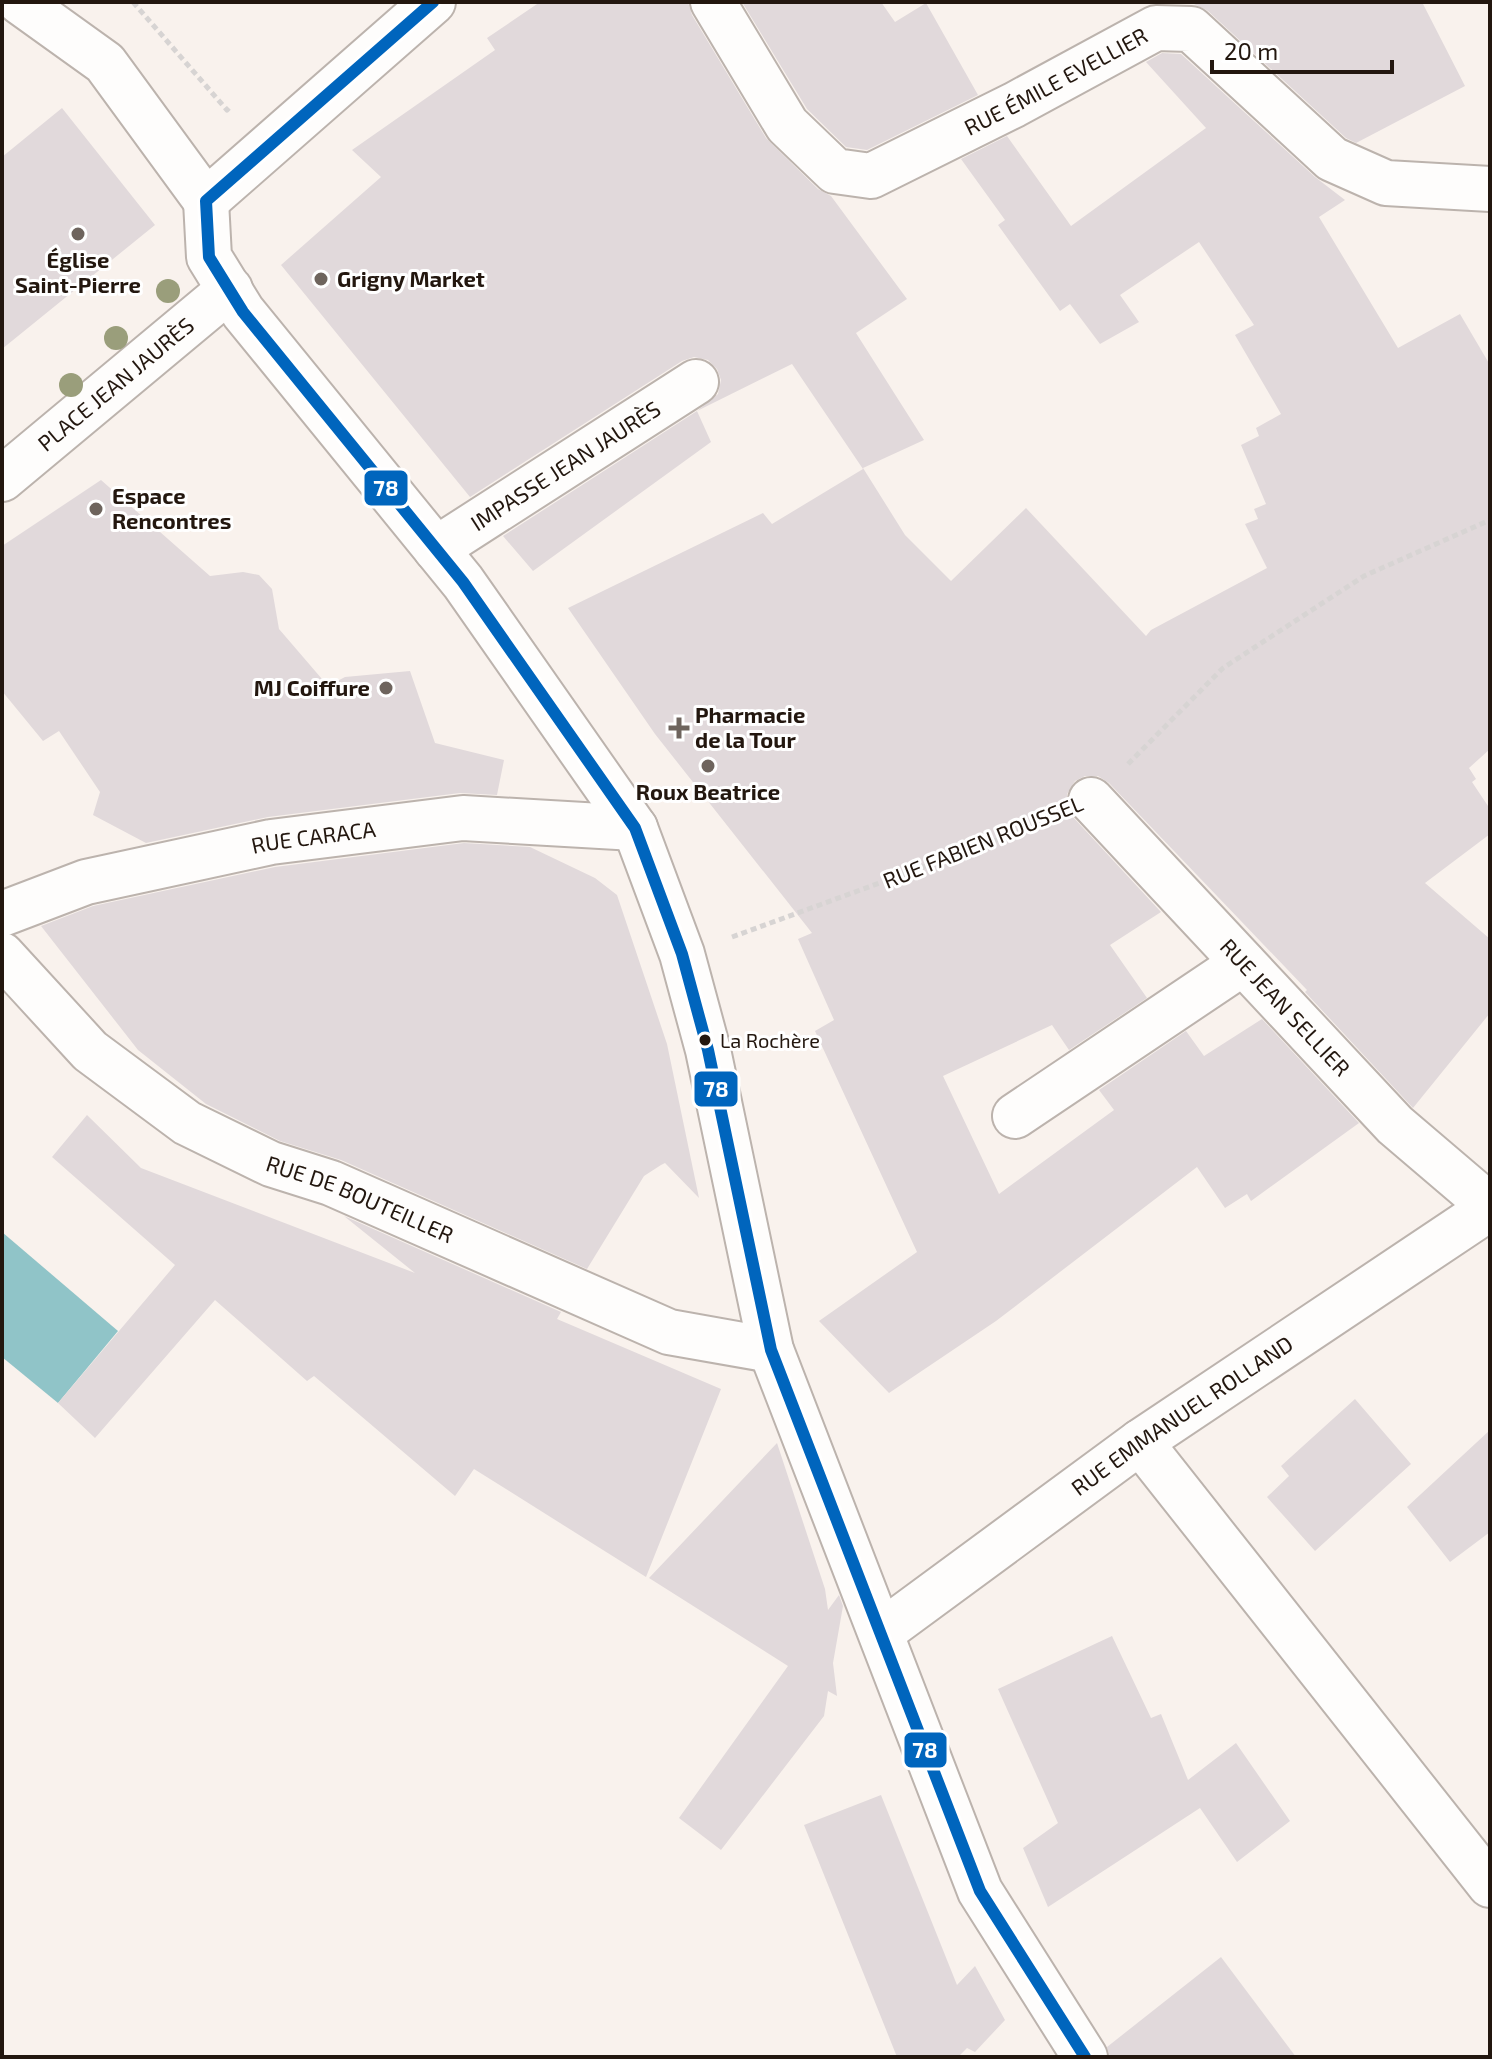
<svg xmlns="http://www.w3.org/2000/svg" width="1492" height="2059" font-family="'Exo 2',sans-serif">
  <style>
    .water { fill: #90c4c8 }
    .building { fill: #e1d9db }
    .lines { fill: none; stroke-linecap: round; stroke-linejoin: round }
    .minor-casing { stroke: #bcb3ad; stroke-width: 48 }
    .path { stroke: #d7d4d3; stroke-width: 5; stroke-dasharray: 6 4; stroke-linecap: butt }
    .minor { stroke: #fefdfc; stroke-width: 44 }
    .bus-1-casing { stroke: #fff; stroke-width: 18 }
    .bus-1 { stroke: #0065bd; stroke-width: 12 }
    .tree { fill: #9a9e7b }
    .poi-dot { fill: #6e645d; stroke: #fff; stroke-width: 3 }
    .bus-dot { fill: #23170f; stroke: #fff; stroke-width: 3 }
    .labels { text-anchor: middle; stroke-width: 6; stroke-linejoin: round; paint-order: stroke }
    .bus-label { font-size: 20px; fill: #23170f; stroke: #fff; text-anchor: start }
    .street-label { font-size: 22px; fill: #23170f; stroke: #fff }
    .poi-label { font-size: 22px; font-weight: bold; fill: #23170f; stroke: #fff; text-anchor: start }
    .line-badge { stroke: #fff; stroke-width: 3 }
    .badge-label { font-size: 22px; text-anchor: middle; font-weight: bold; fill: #fff }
  </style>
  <rect width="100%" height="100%" fill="#f9f2ed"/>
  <!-- water -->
  <path class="water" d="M 2,1232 L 118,1331 L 58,1403 L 2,1357 Z"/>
  <!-- building -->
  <path class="building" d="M 540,2 L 688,2 L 692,15 L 766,138 L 818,189 L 831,196 L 907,299 L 856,333 L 924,440 L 863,468 L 905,535 L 951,581 L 1026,508 L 1146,636 L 1151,630 L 1267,568 L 1245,524 L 1258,519 L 1254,509 L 1266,504 L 1241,445 L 1259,436 L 1256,428 L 1281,414 L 1235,335 L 1254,325 L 1199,242 L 1120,295 L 1139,322 L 1100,344 L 1070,304 L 1060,311 L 998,225 L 1005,220 L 961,159 L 1007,136 L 1071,226 L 1206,128 L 1146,62 L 1162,53 L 1181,54 L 1315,177 L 1345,200 L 1319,217 L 1398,348 L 1460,314 L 1490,365 L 1490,749 L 1469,768 L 1476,779 L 1472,782 L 1490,809 L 1490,834 L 1425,883 L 1490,939 L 1490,1013 L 1413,1108 L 1305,992 L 1307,990 L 1109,783 L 1098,776 L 1085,776 L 1075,781 L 1067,794 L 1067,806 L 1072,816 L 1161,912 L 1110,945 L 1147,998 L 1069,1050 L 1052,1025 L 943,1076 L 999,1194 L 1114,1110 L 1099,1090 L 1186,1031 L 1204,1056 L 1262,1019 L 1359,1123 L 1251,1201 L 1247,1194 L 1225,1208 L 1197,1167 L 996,1321 L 889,1393 L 819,1321 L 917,1252 L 815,1031 L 834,1020 L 798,939 L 812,933 L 655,734 L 568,608 L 763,513 L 772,524 L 863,469 L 792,364 L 697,411 L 718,394 L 721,380 L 717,369 L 708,360 L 694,357 L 682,361 L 470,497 L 281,265 L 381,177 L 352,150 L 495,50 L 487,38 Z
    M 742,2 L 881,2 L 895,22 L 926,3 L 978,95 L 867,150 L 846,147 L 807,109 Z
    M 1190,2 L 1422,2 L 1465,86 L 1356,143 L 1346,138 L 1208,11 Z
    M 62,108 L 155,225 L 2,349 L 2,157 Z
    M 697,411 L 711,442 L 533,571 L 503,536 Z
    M 101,480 L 210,576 L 243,572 L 259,575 L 272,589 L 279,629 L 328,686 L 345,677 L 410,671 L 435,743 L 504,760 L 497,795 L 460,793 L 268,817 L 146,843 L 93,815 L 100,792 L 59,731 L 43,741 L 2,691 L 2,546 Z
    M 464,843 L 530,847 L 595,878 L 617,895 L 667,1044 L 699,1198 L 665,1163 L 661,1165 L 644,1176 L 587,1269 L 341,1160 L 280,1141 L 206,1104 L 138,1050 L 41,926 L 93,906 L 275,867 Z
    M 87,1115 L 141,1168 L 415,1273 L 344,1216 L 561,1312 L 557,1319 L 721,1389 L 646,1577 L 474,1469 L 455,1496 L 314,1376 L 307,1381 L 215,1300 L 95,1438 L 58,1403 L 175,1265 L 52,1157 Z
    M 1355,1399 L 1411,1464 L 1315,1551 L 1267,1497 L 1289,1476 L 1281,1466 Z
    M 1490,1430 L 1490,1532 L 1450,1562 L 1407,1507 Z
    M 777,1443 L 825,1589 L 828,1610 L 839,1595 L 843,1606 L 833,1663 L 837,1696 L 828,1691 L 824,1716 L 721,1850 L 679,1818 L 788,1666 L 649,1578 Z
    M 1112,1636 L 1151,1718 L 1161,1714 L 1188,1780 L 1236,1743 L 1290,1821 L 1237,1862 L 1200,1808 L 1048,1907 L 1023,1848 L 1058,1823 L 998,1689 Z
    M 881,1795 L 957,1985 L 975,1966 L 1005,2020 L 975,2052 L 967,2048 L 958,2057 L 897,2057 L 804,1825 Z
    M 1221,1957 L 1296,2057 L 1110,2057 L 1107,2047 Z"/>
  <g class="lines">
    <!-- minor casing -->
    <g class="minor-casing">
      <g id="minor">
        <path d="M 20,2 L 105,63 L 206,201"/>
        <path id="s1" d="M 713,2 L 787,125 L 835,171 L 871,176 L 1014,105 L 1156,28 L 1191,29 L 1332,159 L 1386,183 L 1490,189"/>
        <path d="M 206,201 L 209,257 L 243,312 L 463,582 L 635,828 L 682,954 L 708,1050 L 771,1350 L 980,1891 L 1085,2057"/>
        <path d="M 206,201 L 433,2"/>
        <path id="s2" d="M 2,479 L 230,289"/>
        <path id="s3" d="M 436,549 L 696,382"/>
        <path id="s4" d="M 1091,800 L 1395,1125 L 1490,1206"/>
        <path id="s5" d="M 2,914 L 86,882 L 271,842 L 463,818 L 635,828"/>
        <path id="s6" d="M 2,955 L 90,1051 L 187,1123 L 271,1164 L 331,1183 L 669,1332 L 771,1350"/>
        <path d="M 1015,1116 L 1243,963"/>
        <path d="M 1140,1442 L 1490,1885"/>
        <path id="s7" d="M 882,1632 L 1140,1442 L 1490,1208"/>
      </g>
    </g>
    <!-- path -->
    <path class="path" d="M 133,2 L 227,110 L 230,107
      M 1128,764 L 1223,668 L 1364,576 L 1490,520
      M 732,937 L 1046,822"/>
    <!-- minor -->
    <use href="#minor" class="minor"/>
    <!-- bus-1 casing -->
    <g class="bus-1-casing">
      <path id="bus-1" d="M 206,201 L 209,257 L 243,312 L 463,582 L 635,828 L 682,954 L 708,1050 L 771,1350 L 980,1891 L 1085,2057
        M 206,201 L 433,2"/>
    </g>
    <!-- bus-1 -->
    <use href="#bus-1" class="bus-1"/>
  </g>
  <!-- trees -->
  <g class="tree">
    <circle cx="168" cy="291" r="12"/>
    <circle cx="116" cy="338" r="12"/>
    <circle cx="71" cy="385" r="12"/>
  </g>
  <!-- markers -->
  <g class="poi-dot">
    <circle cx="78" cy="234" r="8"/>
    <circle cx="321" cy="279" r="8"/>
    <circle cx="96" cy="509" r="8"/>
    <circle cx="386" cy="688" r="8"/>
    <path d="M675 716h8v8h8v8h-8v8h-8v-8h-8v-8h8z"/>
    <circle cx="708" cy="766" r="8"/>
  </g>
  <circle class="bus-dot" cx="705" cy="1040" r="7"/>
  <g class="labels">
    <!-- bus labels -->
    <g class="bus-label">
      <text x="720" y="1048">La Rochère</text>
    </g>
    <!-- street labels -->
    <g class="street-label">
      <text dy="8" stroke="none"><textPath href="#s1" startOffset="454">RUE ÉMILE EVELLIER</textPath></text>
      <text dy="8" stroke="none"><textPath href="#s2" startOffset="148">PLACE JEAN JAURÈS</textPath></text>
      <text dy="8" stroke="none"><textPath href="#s3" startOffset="154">IMPASSE JEAN JAURÈS</textPath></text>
      <text dy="8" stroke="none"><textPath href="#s5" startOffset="322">RUE CARACA</textPath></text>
      <text transform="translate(983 842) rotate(-22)" y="8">RUE FABIEN ROUSSEL</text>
      <text dy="8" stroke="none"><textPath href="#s4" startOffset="284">RUE JEAN SELLIER</textPath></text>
      <text dy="8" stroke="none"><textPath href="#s6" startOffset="440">RUE DE BOUTEILLER</textPath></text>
      <text dy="8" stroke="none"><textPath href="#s7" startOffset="370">RUE EMMANUEL ROLLAND</textPath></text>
    </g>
    <!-- poi labels -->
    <g class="poi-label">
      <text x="78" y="268" text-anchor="middle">Église<tspan x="78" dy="25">Saint-Pierre</tspan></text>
      <text x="337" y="287">Grigny Market</text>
      <text x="112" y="504">Espace<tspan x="112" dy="25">Rencontres</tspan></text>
      <text x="370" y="696" text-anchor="end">MJ Coiffure</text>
      <text x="695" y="723">Pharmacie<tspan x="695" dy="25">de la Tour</tspan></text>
      <text x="708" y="800" text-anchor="middle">Roux Beatrice</text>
    </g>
  </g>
  <g class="line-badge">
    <rect x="363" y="469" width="46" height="38" rx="8" fill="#0065bd"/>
    <rect x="693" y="1070" width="46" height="38" rx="8" fill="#0065bd"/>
    <rect x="903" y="1731" width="45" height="38" rx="8" fill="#0065bd"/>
  </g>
  <g class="badge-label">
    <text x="386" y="496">78</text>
    <text x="716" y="1097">78</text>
    <text x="925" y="1758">78</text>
  </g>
  <!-- border -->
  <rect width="1492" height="2059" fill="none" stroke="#23170f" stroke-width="8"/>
  <!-- scale -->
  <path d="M1212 60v12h180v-12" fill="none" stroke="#23170f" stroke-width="4"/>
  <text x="1224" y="60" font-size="24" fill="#23170f" stroke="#ffffff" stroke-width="6" paint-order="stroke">20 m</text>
</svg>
